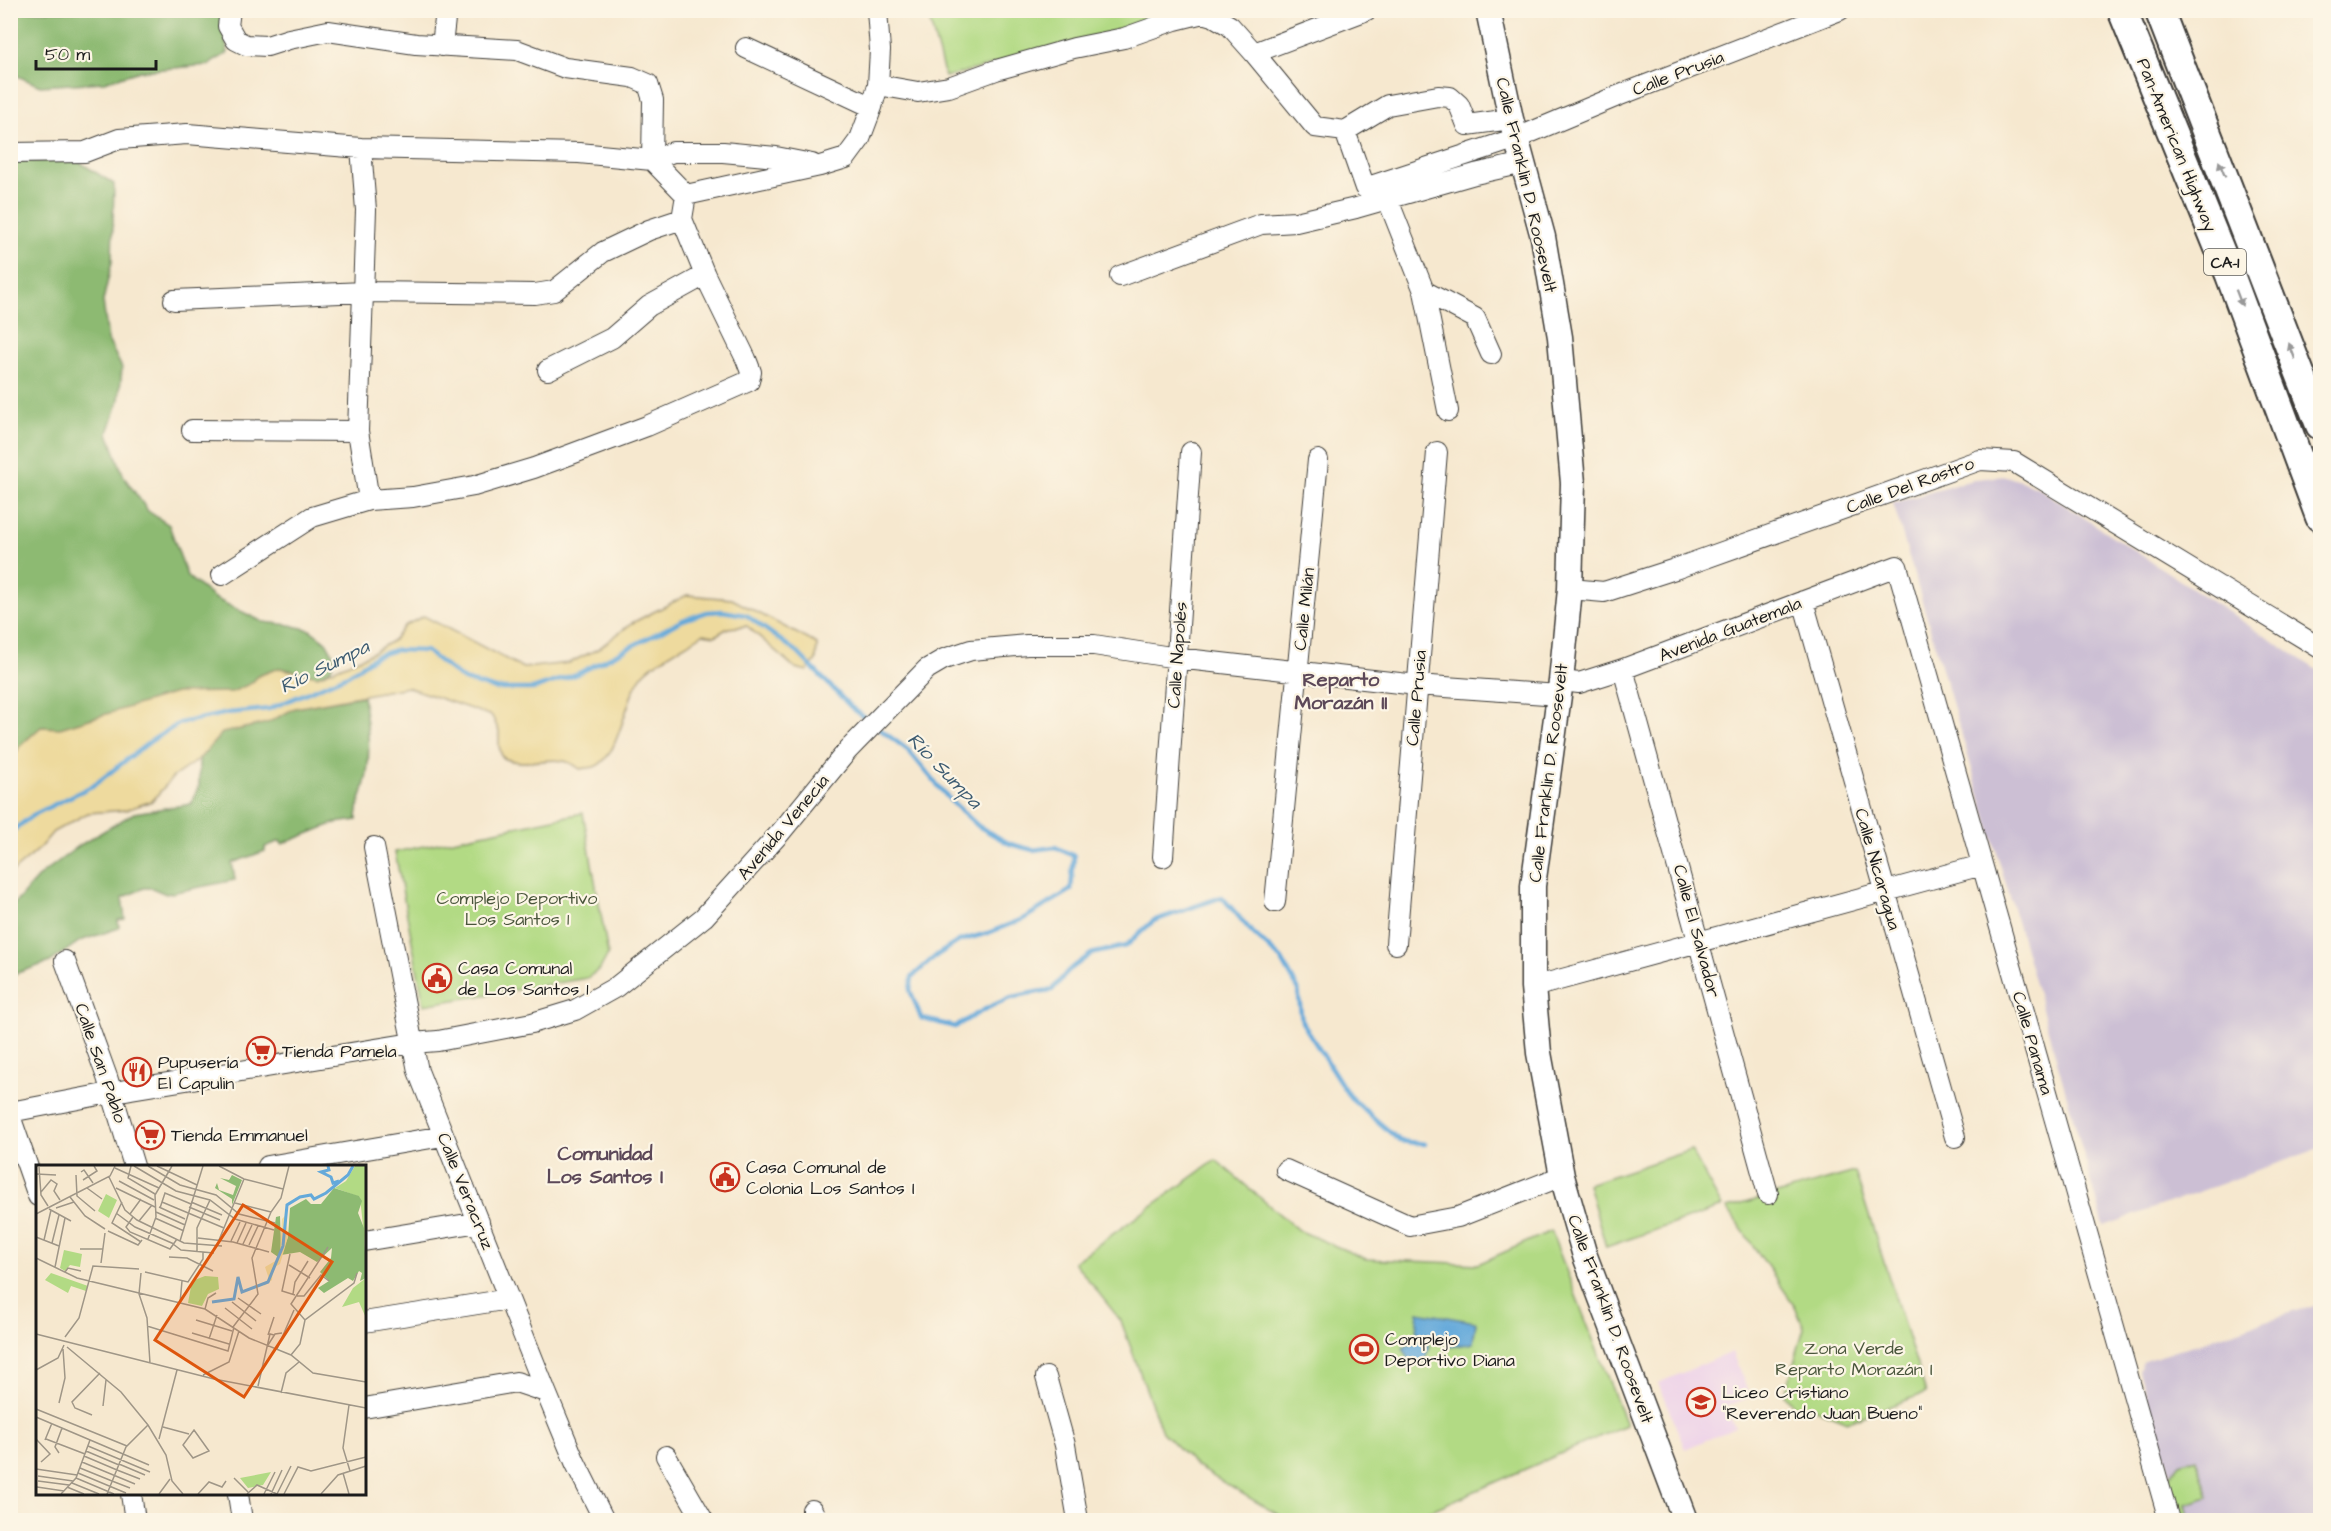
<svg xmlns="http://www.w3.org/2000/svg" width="2331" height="1531" font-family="'Architects Daughter',sans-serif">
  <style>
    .built { fill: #edd1e9 }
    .industrial { fill: #ccbfd4 }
    .green { fill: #b2da84; stroke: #677b50; stroke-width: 1.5 }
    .forest { fill: #8dba72; stroke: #546b47; stroke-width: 1.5 }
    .sand { fill: #eeda9e; stroke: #857b5d; stroke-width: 1.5 }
    .water { fill: #64a9da; stroke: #40627b; stroke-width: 1.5 }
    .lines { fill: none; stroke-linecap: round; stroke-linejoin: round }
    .stream { stroke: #64a9da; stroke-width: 4.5 }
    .minor-casing { stroke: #3d3b37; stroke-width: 22 }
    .major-casing { stroke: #3d3b37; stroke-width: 27 }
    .highway-casing { stroke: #3d3b37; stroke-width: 32 }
    .minor { stroke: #fff; stroke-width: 20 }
    .major { stroke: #fff; stroke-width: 24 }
    .highway { stroke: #fff; stroke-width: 28 }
    .oneway { fill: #999 }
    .labels { text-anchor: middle; stroke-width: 4.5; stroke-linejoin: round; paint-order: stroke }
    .shield { fill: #fcf5e5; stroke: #5f5d58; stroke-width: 1.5 }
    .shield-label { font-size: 16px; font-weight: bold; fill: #1c1c1c }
    .street-label { font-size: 18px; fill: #1c1c1c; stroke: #fcf5e5 }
    .park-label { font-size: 18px; fill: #49553b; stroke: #fcf5e5 }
    .poi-label { font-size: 18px; fill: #1c1c1c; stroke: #fcf5e5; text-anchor: start }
    .water-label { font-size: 20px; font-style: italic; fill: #3c5b71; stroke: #fcf5e5 }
    .neighbourhood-label { font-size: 20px; font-weight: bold; fill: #5c4858; stroke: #fcf5e5 }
    .inset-river { fill: none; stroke: #64a9da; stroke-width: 3 }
    .inset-road { fill: none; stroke: #9f9687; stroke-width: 1.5 }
    .view { fill: #de560d; fill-opacity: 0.15; stroke: #de560d; stroke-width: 3 }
    .inset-edge { fill: none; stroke: #1c1c1c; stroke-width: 3 }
  </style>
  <rect width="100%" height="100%" fill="#fcf5e5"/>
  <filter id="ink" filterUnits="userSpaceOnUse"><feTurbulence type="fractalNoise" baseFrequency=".0167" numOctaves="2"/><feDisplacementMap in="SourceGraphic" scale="12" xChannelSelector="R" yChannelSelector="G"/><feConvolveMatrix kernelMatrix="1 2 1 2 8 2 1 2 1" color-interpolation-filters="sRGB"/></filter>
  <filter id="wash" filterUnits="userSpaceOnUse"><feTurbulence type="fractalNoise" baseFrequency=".008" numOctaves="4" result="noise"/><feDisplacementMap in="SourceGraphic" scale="24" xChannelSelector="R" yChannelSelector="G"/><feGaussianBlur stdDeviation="1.35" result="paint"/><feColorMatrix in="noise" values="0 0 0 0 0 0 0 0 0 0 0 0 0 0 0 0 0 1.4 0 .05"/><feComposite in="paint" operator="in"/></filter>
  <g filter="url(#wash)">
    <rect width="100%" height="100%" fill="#f6e8cf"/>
    <!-- built -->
    <path class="built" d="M 1732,1352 L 1750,1397 L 1725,1407 L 1735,1428 L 1685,1449 L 1658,1383 Z"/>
    <!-- industrial -->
    <path class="industrial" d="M 2006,476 L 2037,487 L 2320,672 L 2320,1148 L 2104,1226 L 2015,914 L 1893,503 L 1976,479 Z
      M 2320,1303 L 2320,1520 L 2184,1520 L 2139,1371 L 2142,1362 Z"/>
    <!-- green -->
    <path class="green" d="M 927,11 L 1145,11 L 1149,25 L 945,77 Z
      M 583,813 L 608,954 L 600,969 L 587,978 L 424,1005 L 395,852 Z
      M 1691,1150 L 1722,1207 L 1606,1247 L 1588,1184 Z
      M 1216,1160 L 1298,1230 L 1366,1259 L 1478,1264 L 1551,1231 L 1626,1425 L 1409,1520 L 1287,1520 L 1197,1467 L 1162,1432 L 1121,1321 L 1074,1262 Z
      M 1855,1172 L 1926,1393 L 1847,1422 L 1808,1406 L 1794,1406 L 1785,1395 L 1804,1328 L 1795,1306 L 1727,1208 Z
      M 2196,1458 L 2209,1497 L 2186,1504 L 2190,1520 L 2181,1520 L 2168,1478 L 2180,1463 Z"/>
    <!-- forest -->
    <path class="forest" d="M 10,11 L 220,11 L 228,53 L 208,65 L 140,71 L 104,82 L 40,86 L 11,73 Z
      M 11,161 L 78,161 L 114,184 L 112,262 L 103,301 L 108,340 L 122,368 L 119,400 L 108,433 L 124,477 L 148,511 L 169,525 L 187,576 L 214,598 L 263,622 L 290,625 L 310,630 L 326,642 L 334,656 L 331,669 L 318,676 L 279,668 L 258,676 L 252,683 L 232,692 L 176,693 L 60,728 L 41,727 L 19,747 L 11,766 Z
      M 363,696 C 367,721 371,748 367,773 C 365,789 357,803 357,820 L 335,823 L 282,844 L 280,841 L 265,847 L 265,851 L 232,863 L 235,880 L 166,894 L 152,888 L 144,888 L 122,898 L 125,919 L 118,920 L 119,928 L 80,941 L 50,962 L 11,975 L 10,909 L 39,876 L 80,845 L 134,813 L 191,804 L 199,785 L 199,759 L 222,733 L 267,723 L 295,708 Z"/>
    <!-- sand -->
    <path class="sand" d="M 687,595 L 732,599 L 817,644 L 816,660 L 807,671 L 795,668 L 747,626 L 728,628 L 715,636 L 703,634 C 687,645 658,659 645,672 C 624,693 622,757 594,767 C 590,768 584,768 580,769 C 557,749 527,771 502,757 L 499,746 L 499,731 L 492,716 L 407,687 L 295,708 L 267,723 L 222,733 L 199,759 L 173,777 L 152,801 L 126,810 L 88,813 L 53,832 L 37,851 L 11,873 L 11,766 L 19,747 L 41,727 L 60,728 L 176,693 L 232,692 L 252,683 L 258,676 L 279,668 L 318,676 L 368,655 L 394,640 L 404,626 L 424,616 L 523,668 L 569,663 L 598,649 L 632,623 Z"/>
    <!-- water -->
    <path class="water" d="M 1418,1312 L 1476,1322 L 1473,1343 L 1450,1347 L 1447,1340 L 1416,1332 Z
      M 1417,1340 L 1430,1346 L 1423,1362 L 1413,1366 L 1403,1348 Z"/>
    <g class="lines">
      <!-- stream -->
      <path class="stream" d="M 877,727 L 909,751 L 949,799 L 978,826 L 1010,844 L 1033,850 L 1055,847 L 1074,856 L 1071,890 L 1023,919 L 988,933 L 959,941 L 937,955 L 912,977 L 910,990 L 921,1018 L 955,1027 C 990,1005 1010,994 1052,990 L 1068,971 L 1091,954 L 1126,946 L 1153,921 L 1222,897 L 1251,931 L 1282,960 L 1298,989 L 1302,1022 L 1349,1096 L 1400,1141 L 1425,1144
        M 10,833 L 33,815 L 94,785 L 151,741 L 180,723 L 228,713 L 269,709 L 348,675 L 376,656 L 395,650 L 426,651 L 464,680 L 496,689 L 533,689 L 577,674 L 683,620 L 707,612 L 722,611 L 746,615 L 797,652 L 851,707 L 870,722"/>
    </g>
  </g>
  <g filter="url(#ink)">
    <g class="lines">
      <!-- minor casing -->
      <g class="minor-casing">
        <path id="minor" d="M 230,10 L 228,26 L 236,40 L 246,45 L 267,46 L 289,39 L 328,31 L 416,44 L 517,50 L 565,68 L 632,77 L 648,84 L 653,100 L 652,160 L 673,152 L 723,152 L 776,157 L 812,164
          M 442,46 L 446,10
          M 746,48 L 872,107
          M 1254,53 L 1315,127 L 1345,131 L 1388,105 L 1438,96 L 1450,97 L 1459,105 L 1467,125 L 1511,119
          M 878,85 L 918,92 L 949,87 L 996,70 L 1074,48 L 1124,38 L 1175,20 L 1203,13 L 1213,16 L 1230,26 L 1254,53 L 1367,10
          M 1345,131 L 1365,188 L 1517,138 L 1615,97 L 1840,10
          M 361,148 L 366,210 L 358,431 L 369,500
          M 10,153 L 85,152 L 119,139 L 187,134 L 361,148 L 579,153 L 652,160 L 686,195 L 820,166 L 846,158 L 860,139 L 872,107 L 878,85 L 880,50 L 877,10
          M 1388,200 L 1424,291 L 1475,318 L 1491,354
          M 1120,276 L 1261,224 L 1296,222 L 1356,208 L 1475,174 L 1524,163
          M 1424,291 L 1448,411
          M 174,300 L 364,292 L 535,294 L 554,291 L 603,252 L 649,230 L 682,219
          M 548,370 L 612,338 L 649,306 L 705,275
          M 192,430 L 358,431
          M 222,575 L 312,517 L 369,500 L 413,497 L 474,486 L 534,468 L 647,426 L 749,381 L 751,372 L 746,359 L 705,275 L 682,219 L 686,195
          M 1570,589 L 1604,592 L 1675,569 L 1980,460 L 2014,462 L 2320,648
          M 1803,601 L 1955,1137
          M 1623,669 L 1768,1194
          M 1561,681 L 1579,683 L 1623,669 L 1897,566 L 2169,1520
          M 374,847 L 418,1071 L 546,1392 L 575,1462 L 604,1520
          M 1163,857 L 1191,452
          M 1275,902 L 1318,460
          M 1396,944 L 1437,452
          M 65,961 L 107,1077 L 134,1166
          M 1533,987 L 1982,865
          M 10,1112 L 131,1089 L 412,1043 L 438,1041 L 532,1023 L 575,1010 L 616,987 L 704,917 L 780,833 L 848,750 L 927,669 L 944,659 L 971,650 L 1027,645 L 1094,645 L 1177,658 L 1417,685 L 1559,695
          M 10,1116 L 38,1196
          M 268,1166 L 443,1136
          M 1286,1170 L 1410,1226 L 1458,1217 L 1562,1176
          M 364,1241 L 479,1222
          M 364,1322 L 509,1299
          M 1046,1377 L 1065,1445 L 1078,1520
          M 364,1408 L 516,1382 L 546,1392
          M 666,1456 L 703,1520
          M 131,1494 L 135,1520
          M 238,1494 L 242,1520
          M 812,1510 L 817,1520"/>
      </g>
      <!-- major casing -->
      <g class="major-casing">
        <path id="major" d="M 1488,10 L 1511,119 L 1543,237 L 1560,337 L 1573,483 L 1570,589 L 1561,681 L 1533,886 L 1533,987 L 1539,1053 L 1562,1176 L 1585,1256 L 1685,1520"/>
      </g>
      <!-- highway casing -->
      <g class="highway-casing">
        <path id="highway" d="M 2122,10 L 2230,275 L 2320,517
          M 2159,10 L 2320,425"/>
      </g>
      <!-- minor -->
      <use href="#minor" class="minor"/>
      <!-- major -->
      <use href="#major" class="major"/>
      <!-- highway -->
      <use href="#highway" class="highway"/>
    </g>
    <!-- one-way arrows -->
    <defs><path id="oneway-solid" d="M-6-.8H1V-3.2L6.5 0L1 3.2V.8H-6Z" transform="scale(1.5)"/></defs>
    <g class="oneway">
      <use href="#oneway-solid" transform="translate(2222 169) rotate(-112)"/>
      <use href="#oneway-solid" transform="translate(2239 298) rotate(69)"/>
      <use href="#oneway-solid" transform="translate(2292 351) rotate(-111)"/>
    </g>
  </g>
  <!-- icons -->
  <defs>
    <g id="civic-ring" transform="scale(1.5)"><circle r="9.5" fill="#fcf5e5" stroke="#c8321e" stroke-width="1.5"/><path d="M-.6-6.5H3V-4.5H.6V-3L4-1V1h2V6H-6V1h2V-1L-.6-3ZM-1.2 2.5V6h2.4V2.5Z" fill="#c8321e"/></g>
    <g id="supermarket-ring" transform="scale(1.5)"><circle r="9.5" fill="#fcf5e5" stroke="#c8321e" stroke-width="1.5"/><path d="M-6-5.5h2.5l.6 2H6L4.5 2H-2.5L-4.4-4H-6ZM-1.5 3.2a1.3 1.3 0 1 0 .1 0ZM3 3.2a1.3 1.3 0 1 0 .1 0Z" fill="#c8321e"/></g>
    <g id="restaurant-ring" transform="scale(1.5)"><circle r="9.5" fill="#fcf5e5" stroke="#c8321e" stroke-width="1.5"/><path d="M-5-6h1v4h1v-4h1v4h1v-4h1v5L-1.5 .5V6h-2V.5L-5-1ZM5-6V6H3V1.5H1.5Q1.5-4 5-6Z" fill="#c8321e"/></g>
    <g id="stadium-ring" transform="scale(1.5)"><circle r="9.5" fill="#fcf5e5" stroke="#c8321e" stroke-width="1.5"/><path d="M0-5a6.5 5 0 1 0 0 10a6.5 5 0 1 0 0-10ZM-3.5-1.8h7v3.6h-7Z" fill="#c8321e"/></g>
    <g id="school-ring" transform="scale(1.5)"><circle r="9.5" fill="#fcf5e5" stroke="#c8321e" stroke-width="1.5"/><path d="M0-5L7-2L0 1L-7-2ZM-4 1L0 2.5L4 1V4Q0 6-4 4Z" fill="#c8321e"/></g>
  </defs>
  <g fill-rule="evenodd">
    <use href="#civic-ring" x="437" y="978"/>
    <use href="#supermarket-ring" x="261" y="1051"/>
    <use href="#restaurant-ring" x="137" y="1072"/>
    <use href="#supermarket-ring" x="150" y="1135"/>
    <use href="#civic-ring" x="725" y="1177"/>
    <use href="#stadium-ring" x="1364" y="1349"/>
    <use href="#school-ring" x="1701" y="1402"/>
  </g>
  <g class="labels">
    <!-- shield labels -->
    <rect class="shield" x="2204" y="249" width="42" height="26" rx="4.5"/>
    <g class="shield-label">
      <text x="2225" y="268">CA-1</text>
    </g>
    <!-- street labels -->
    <g class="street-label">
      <text transform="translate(1678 73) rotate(-21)" y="6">Calle Prusia</text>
      <text transform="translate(2177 145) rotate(68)" y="6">Pan-American Highway</text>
      <text transform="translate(1527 185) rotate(77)" y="6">Calle Franklin D. Roosevelt</text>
      <text transform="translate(1910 485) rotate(-20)" y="6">Calle Del Rastro</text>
      <text transform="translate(1304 609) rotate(-84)" y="6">Calle Milán</text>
      <text transform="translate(1730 629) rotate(-21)" y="6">Avenida Guatemala</text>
      <text transform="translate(1177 655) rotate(-86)" y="6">Calle Napolés</text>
      <text transform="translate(1416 698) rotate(-85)" y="6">Calle Prusia</text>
      <text transform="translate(1548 773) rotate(-83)" y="6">Calle Franklin D. Roosevelt</text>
      <text transform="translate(783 827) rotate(-50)" y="6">Avenida Venecia</text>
      <text transform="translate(1878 869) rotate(74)" y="6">Calle Nicaragua</text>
      <text transform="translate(1697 931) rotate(75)" y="6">Calle El Salvador</text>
      <text transform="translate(2033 1043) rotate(74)" y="6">Calle Panama</text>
      <text transform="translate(101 1063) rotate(71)" y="6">Calle San Pablo</text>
      <text transform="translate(466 1191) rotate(68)" y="6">Calle Veracruz</text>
      <text transform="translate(1611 1319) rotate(70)" y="6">Calle Franklin D. Roosevelt</text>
    </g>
    <!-- park labels -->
    <g class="park-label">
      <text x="517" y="904">Complejo Deportivo<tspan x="517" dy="21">Los Santos 1</tspan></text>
      <text x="1854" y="1354">Zona Verde<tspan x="1854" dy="21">Reparto Morazán I</tspan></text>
    </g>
    <!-- poi labels -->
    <g class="poi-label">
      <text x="458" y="974">Casa Comunal<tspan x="458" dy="21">de Los Santos 1</tspan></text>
      <text x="282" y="1057">Tienda Pamela</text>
      <text x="158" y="1068">Pupusería<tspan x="158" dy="21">El Capulin</tspan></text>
      <text x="171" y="1141">Tienda Emmanuel</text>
      <text x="746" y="1173">Casa Comunal de<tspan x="746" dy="21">Colonia Los Santos I</tspan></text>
      <text x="1385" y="1345">Complejo<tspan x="1385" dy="21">Deportivo Diana</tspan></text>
      <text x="1722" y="1398">Liceo Cristiano<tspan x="1722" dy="21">"Reverendo Juan Bueno"</tspan></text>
    </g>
    <!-- water labels -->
    <g class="water-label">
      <text transform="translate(324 666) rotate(-26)" y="7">Río Sumpa</text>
      <text transform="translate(945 770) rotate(46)" y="7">Río Sumpa</text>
    </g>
    <!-- neighbourhood labels -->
    <g class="neighbourhood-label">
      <text x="1341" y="686">Reparto<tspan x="1341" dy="23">Morazán II</tspan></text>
      <text x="605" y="1160">Comunidad<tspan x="605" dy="23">Los Santos I</tspan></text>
    </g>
  </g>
  <!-- overview -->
  <g transform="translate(36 1165)">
    <rect width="330" height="330" fill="#f6e8cf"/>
    <path d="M 319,1 L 330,1 L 330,90 L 324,32 L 299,23 L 310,16 ZM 70,29 L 81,35 L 73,53 L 62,46 ZM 28,85 L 46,89 L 44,102 L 34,100 L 29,106 L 24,103 ZM 15,108 L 52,121 L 50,126 L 35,121 L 32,128 L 9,115 ZM 169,111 L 182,112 L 183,124 L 172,129 L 166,141 L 152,138 L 156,116 ZM 330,113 L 330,153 L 323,137 L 306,142 L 317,123 ZM 235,307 L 227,320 L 212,323 L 204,313 Z" fill="#b2da84"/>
    <path d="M 196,10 L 206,15 L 196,40 L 196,34 L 179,23 L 181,18 L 183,25 L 197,30 L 200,21 L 184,13 L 193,15 ZM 298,23 L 323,31 L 326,36 L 322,48 L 328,63 L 330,113 L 324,116 L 326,108 L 323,106 L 317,116 L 312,113 L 288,128 L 282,123 L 293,116 L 284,107 L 295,93 L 296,83 L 281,97 L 264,87 L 245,90 L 252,72 L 254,43 L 270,34 L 275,39 L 285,39 ZM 244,51 L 245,83 L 242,92 L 235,87 L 240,52 Z" fill="#8dba72"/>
    <path d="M 250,50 L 252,72 L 244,99 L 237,103 L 236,115 L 228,121 L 233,114 L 229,102 L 241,95 L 244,88 L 246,54 Z" fill="#eeda9e"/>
    <path class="inset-river" d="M 292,1 L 293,5 L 285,7 L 295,12 L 297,18 L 303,16M 176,137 L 198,134 L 202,112 L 206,127 L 232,117 L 247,81 L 251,40 L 264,32 L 275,30 L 278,34 L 290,28 L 312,10 L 317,1"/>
    <path class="inset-road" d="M 95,1 L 92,13 L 119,29M 98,1 L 140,26 L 174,35 L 199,54 L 238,65M 112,1 L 144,20 L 180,30 L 203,49 L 239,58M 121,1 L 161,20M 183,1 L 208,14 L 247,24M 3,2 L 5,30 L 12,41M 79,3 L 123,23M 45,7 L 48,5 L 57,18M 0,9 L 20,10M 40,10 L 41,31 L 59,46M 73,12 L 89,45 L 101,55 L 148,78 L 186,81M 47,15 L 61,6 L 58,1M 83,16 L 118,35M 51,23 L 66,34M 80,23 L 119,42M 5,27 L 15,15 L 21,19 L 18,26 L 24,35M 34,32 L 49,51 L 69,64M 86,37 L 76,58 L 105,77M 126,37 L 188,63M 155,37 L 186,50M 199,38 L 235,47M 123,42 L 149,54M 153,42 L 184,55M 20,43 L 38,37M 124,43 L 129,28 L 155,39M 13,44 L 35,56M 120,47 L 149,60M 80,48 L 99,62 L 138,79M 0,49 L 74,11 L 79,1M 94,49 L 105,34M 97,52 L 90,62 L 94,67 L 134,84 L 141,74M 119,53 L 148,66M 103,56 L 116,40M 72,66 L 102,80 L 106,75M 0,72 L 23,81M 162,73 L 197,77 L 233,87M 112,74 L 120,52 L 119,30 L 136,1M 8,75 L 15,45M 183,75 L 208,14M 144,76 L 167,1M 195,76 L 204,57M 16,78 L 23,50M 201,78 L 210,58M 137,79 L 145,85 L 178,88M 207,79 L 216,60M 213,80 L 222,61M 44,84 L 67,84M 161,86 L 161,63 L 174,35M 254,89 L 246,126 L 259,130M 133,92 L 151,93 L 177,106M 0,93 L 41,113 L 169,144 L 213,173 L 255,190 L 277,208 L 330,217M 65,98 L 69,68M 253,100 L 274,113M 19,102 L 29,53M 29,107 L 32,103 L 45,106M 109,107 L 152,117 L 167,94 L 167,87M 105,108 L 103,129 L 111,153 L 114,198M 257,129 L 259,117 L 272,96M 261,131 L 268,131 L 285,110 L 293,116M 202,133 L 225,149M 196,137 L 220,156M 144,138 L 146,116M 189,143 L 216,164M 169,144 L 172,133 L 180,128M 160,155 L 196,166M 269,155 L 255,139 L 292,82M 111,161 L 192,186 L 198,162M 197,162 L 222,129 L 216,93 L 235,47 L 245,33 L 253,1M 156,168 L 193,179M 0,169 L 178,214 L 330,243M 232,170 L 238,152M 29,172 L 43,153 L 57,101 L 103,104M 173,174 L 181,150M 232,180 L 239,169 L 246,168M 31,182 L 85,227 L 112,260 L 130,290 L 136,316 L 147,329M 241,184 L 258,145M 255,190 L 264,179 L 269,155 L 318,118 L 321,108M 0,205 L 22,193 L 28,180M 167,210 L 193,197 L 203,166M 222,221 L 234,169 L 238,170M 245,228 L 250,208 L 263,197M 23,238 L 29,213 L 27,184M 313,240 L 307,283 L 314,306M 67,241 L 70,215M 0,244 L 91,281M 56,250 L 39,243 L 36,237 L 64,208M 0,252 L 113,300M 127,262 L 153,269M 158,265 L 173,286 L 157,293 L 147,280 ZM 0,274 L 14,289 L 5,297M 10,274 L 49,289M 123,274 L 141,205M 9,275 L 16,258M 52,281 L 114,307M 50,286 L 83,300M 23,288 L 19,282 L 26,263M 48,291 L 81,305M 46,297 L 99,319M 83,299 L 109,310M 44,303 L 76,316M 0,304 L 41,310M 81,305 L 104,314M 42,308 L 90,328M 307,308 L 313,329M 2,311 L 37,316M 40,313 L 78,329M 198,313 L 212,327M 2,316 L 33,320M 76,316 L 94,323M 36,318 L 63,329M 1,322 L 28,326M 31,322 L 48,329M 25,329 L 40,313 L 54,275M 71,329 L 90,282 L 112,260M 123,329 L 134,314M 162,329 L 173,317 L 186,322 L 190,316M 211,329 L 221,320 L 241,329M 228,329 L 239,307M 235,329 L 246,305M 241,329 L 255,301M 248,329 L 262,302 L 275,306 L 330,292M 285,329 L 302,310 L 330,301"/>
    <path class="view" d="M 207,40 L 296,97 L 208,232 L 119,175 Z"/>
    <rect width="330" height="330" class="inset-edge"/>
  </g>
  <!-- margin -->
  <rect width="2331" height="1531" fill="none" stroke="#fcf5e5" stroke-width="36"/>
  <!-- scale -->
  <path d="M36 60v9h120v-9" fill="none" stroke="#1c1c1c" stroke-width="3"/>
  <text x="45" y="60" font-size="18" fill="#1c1c1c" stroke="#fcf5e5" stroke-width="4.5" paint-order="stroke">50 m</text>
</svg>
